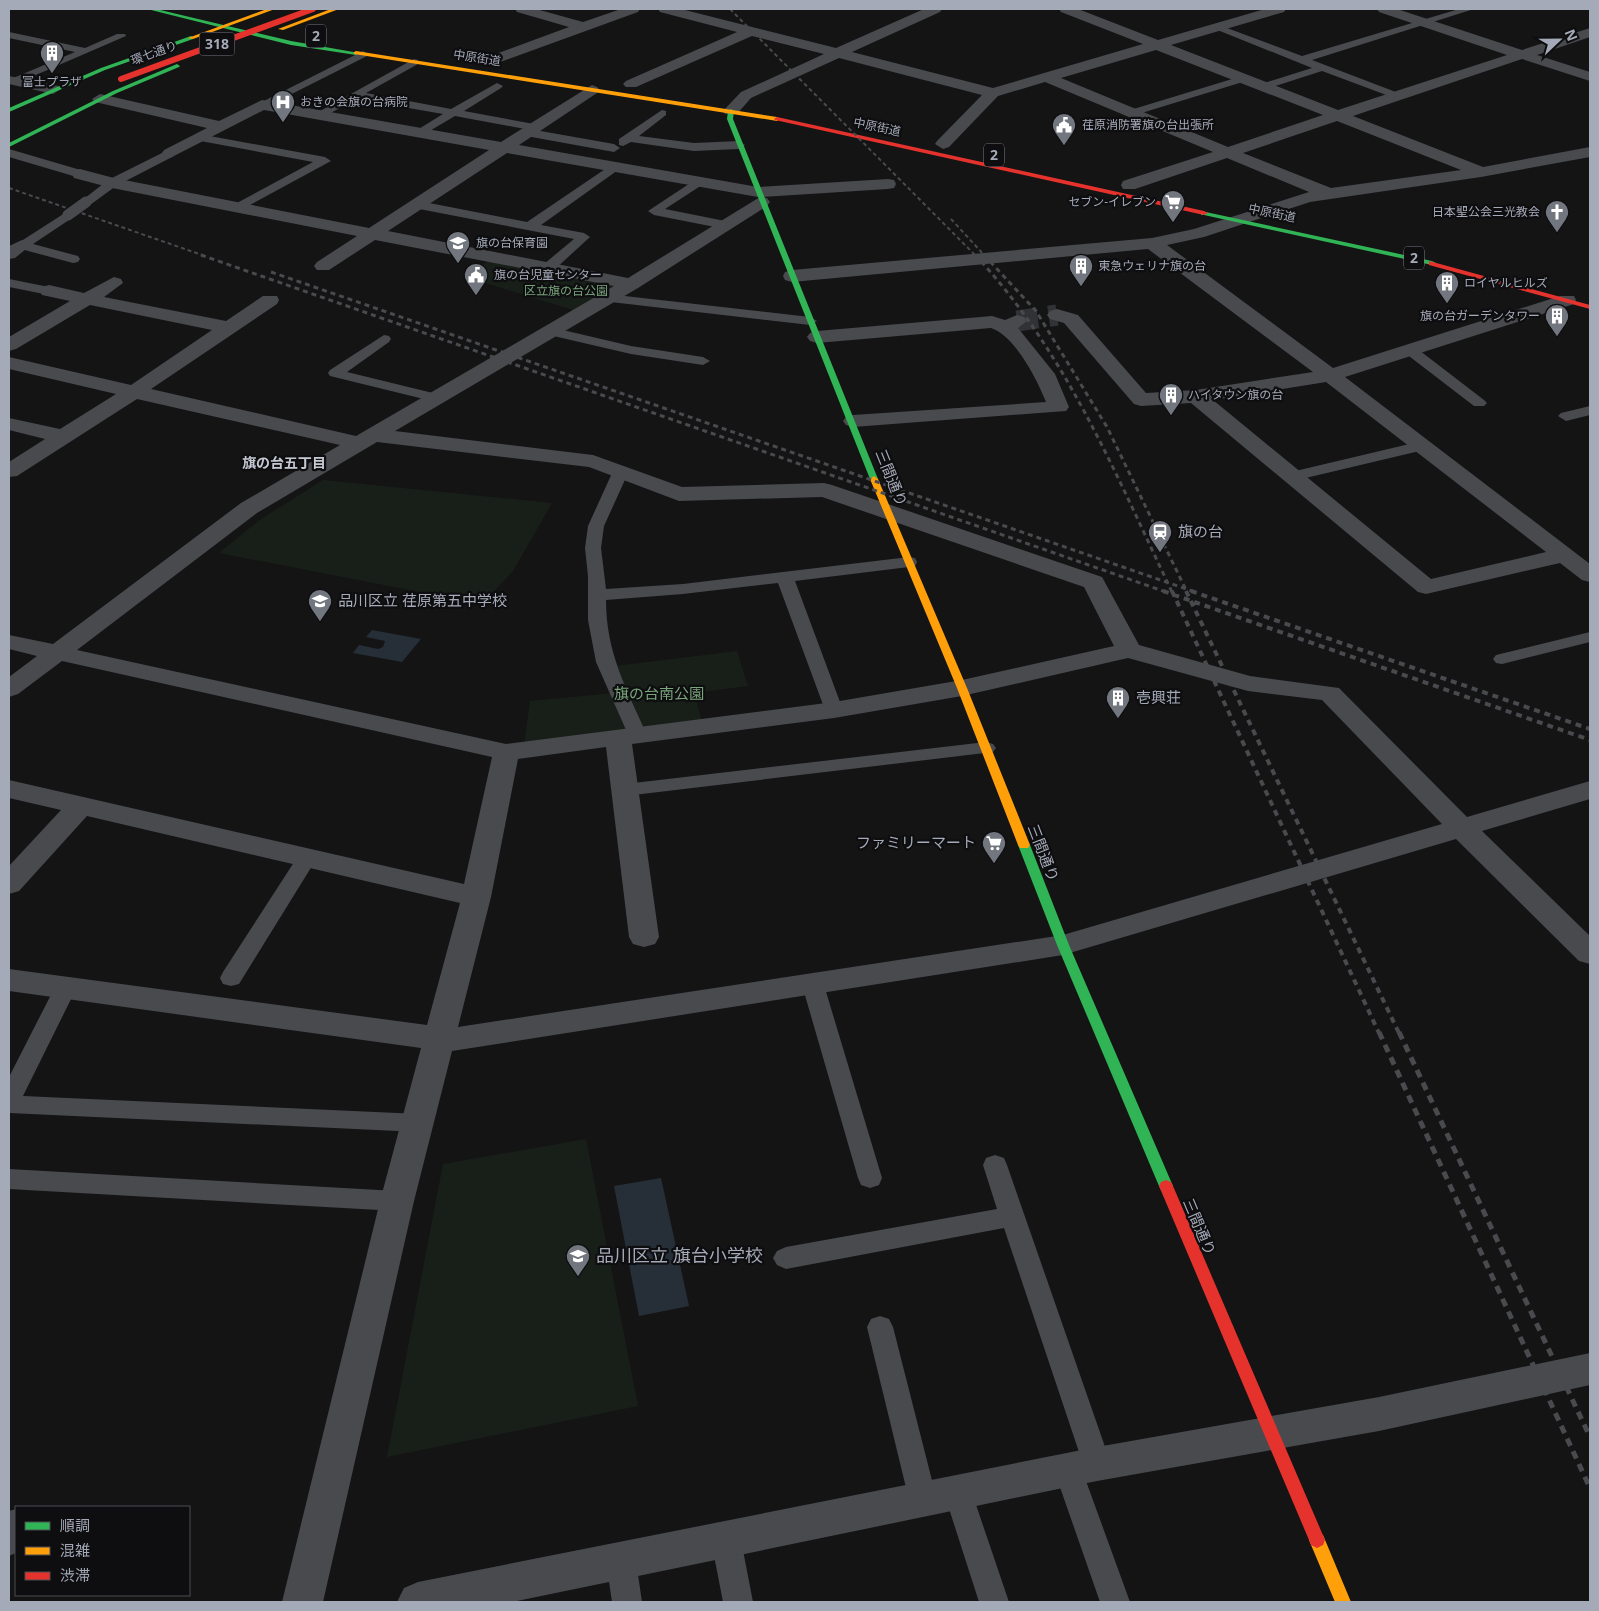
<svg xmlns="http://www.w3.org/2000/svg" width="1599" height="1611" font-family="'Open Sans','Noto Sans JP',sans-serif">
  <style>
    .green { fill: #181f19 }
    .water { fill: #262f38 }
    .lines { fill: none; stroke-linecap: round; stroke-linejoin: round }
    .street-tunnel { stroke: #313235; stroke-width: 21; stroke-dasharray: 21 11; stroke-linecap: butt }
    .lane { fill: #484a4e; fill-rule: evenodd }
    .street { fill: #484a4e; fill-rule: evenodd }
    .fast { fill: #30b455; fill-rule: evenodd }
    .slow { fill: #ff9f0a; fill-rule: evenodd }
    .jam { fill: #e5322d; fill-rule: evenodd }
    .rail-far3 { stroke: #484a4d; stroke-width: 2; stroke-dasharray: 4 3; stroke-linecap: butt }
    .rail-far2 { stroke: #484a4d; stroke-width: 3; stroke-dasharray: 5 4; stroke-linecap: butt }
    .rail-far1 { stroke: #484a4d; stroke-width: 4; stroke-dasharray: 6 5; stroke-linecap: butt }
    .rail { stroke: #484a4d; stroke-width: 5; stroke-dasharray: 8 6; stroke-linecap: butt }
    .lane-bridge { stroke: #484a4e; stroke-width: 11 }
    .jam-bridge { stroke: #e5322d; stroke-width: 6 }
    .labels { text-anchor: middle; stroke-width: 4.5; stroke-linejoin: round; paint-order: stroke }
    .far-street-label { font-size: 12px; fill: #a4aab7; stroke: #0e0e10 }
    .far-poi-label { font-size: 12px; fill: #a4aab7; stroke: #0e0e10; text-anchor: start }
    .far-park-label { font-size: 12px; fill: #79a47b; stroke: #0e0e10 }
    .shield { fill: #0e0e10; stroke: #777b85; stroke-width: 1 }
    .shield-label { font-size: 14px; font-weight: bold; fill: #a4aab7 }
    .far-neighbourhood-label { font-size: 14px; font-weight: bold; fill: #c5c9d3; stroke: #0e0e10 }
    .street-label { font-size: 15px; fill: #a4aab7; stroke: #0e0e10 }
    .poi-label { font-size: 15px; fill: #a4aab7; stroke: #0e0e10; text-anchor: start }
    .park-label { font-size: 15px; fill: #79a47b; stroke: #0e0e10 }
    .near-poi-label { font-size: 18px; fill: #a4aab7; stroke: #0e0e10; text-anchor: start }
  </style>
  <rect width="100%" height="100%" fill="#141415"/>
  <!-- green -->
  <path class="green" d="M 492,259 L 619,284 L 573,310 L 463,276 Z
    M 323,480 L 552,503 L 513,571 L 482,604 L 219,553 L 258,521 Z
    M 737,651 L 748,686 L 694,693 L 702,721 L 524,745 L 530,701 L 625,692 L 615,666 Z
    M 586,1139 L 638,1406 L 387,1457 L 443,1164 Z"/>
  <!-- water -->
  <path class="water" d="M 372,630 L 421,639 L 402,662 L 353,653 L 359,645 L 378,649 L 383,647 L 385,641 L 366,637 Z
    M 661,1178 L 689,1306 L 639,1316 L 614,1186 Z"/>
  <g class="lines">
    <!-- street-tunnel -->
    <path class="street-tunnel" d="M 1017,321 L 1057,315"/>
    <!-- lane -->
    <path class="lane" d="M 1459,9 L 1474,9 L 1312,60 L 1401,94 L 1401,98 L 1397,99 L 1322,71 L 1266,89 L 1258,89 L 1258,85 L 1312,68 L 1210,27 L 1215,24 L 1219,25 L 1302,56 Z
      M 9,32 L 85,48 L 117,34 L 125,34 L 126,36 L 15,84 L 11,83 L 11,79 L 75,52 L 9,38 Z
      M 363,51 L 368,54 L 367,56 L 266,107 L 258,107 L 256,105 Z
      M 414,59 L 418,60 L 418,64 L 366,93 L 451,109 L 497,83 L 503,86 L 501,88 L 464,111 L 534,124 L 540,127 L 535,130 L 614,144 L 620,148 L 614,152 L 526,136 L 520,132 L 525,129 L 455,116 L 421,136 L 415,132 L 417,130 L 443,114 L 357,99 L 323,117 L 315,117 L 313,115 Z
      M 1242,76 L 1248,79 L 1246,81 L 1135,115 L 1127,115 L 1125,113 L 1127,111 Z
      M 662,110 L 666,111 L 666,115 L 639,136 L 694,143 L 739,141 L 745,145 L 739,149 L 694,151 L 631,142 L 623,146 L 619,145 L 619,139 Z
      M 199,134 L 325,157 L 331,161 L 239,211 L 235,210 L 233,207 L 235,204 L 313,162 L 195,140 L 195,136 Z
      M 9,149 L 84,171 L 86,174 L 80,178 L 9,157 Z
      M 170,149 L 174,150 L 176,153 L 174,156 L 116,186 L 90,205 L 86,206 L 80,202 L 108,180 Z
      M 614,163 L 618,164 L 620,167 L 618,170 L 541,225 L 584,233 L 590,237 L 554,270 L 549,271 L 542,267 L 544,264 L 574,239 L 414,208 L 408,204 L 414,200 L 527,222 Z
      M 698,178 L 702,179 L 704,182 L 702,185 L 665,209 L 730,222 L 731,225 L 730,228 L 725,229 L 654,215 L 648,211 Z
      M 68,211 L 72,212 L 74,215 L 72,218 L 33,244 L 78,256 L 80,259 L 78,262 L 73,263 L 17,248 L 15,245 Z
      M 9,279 L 54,288 L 56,291 L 49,295 L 9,287 Z
      M 607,294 L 810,317 L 817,321 L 810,325 L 602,301 L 600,298 L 602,295 Z
      M 550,327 L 631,346 L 703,357 L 710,361 L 703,365 L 631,354 L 545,334 L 543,331 L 545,328 Z
      M 384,335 L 389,336 L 391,339 L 389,342 L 347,372 L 441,395 L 443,398 L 441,401 L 436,402 L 330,376 L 328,373 L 330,370 Z
      M 1410,346 L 1415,347 L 1484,400 L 1487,403 L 1484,406 L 1474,406 L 1405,353 L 1403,350 Z
      M 1590,406 L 1590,415 L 1566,421 L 1558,416 L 1561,413 Z
      M 1422,441 L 1428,443 L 1430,446 L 1428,449 L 1293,481 L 1285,476 L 1287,473 Z
      M 621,466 L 629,471 L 604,526 L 601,548 L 606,589 L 683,584 L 909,557 L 915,558 L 917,562 L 915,566 L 909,567 L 795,581 L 843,710 L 841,714 L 827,714 L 825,710 L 778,583 L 683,594 L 606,600 C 606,652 626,688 647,735 L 644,739 L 630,739 L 596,662 L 588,620 L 588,576 L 585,548 L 588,526 L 613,471 Z
      M 1590,632 L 1590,642 L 1502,664 L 1496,663 L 1493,659 L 1496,655 Z
      M 986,742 L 993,744 L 996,748 L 993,752 L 625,796 L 618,794 L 615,790 L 618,786 L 625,784 Z
      M 307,851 L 314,853 L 317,858 L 239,984 L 231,986 L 223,984 L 220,978 L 223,972 L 300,853 Z
      M 813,977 L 821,979 L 824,985 L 882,1178 L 879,1185 L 870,1188 L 861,1185 L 858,1178 L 802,985 L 805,979 Z
      M 66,979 L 74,981 L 77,987 L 23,1096 L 419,1114 L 427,1117 L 431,1123 L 427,1129 L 419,1132 L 9,1113 L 9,1077 L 58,981 Z
      M 995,1155 L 1004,1158 L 1007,1165 L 1111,1464 L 1107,1473 L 1097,1477 L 1087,1473 L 1083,1464 L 1004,1228 L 786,1269 L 777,1265 L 773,1258 L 777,1251 L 786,1247 L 997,1209 L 983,1165 L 986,1158 Z
      M 9,1169 L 397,1191 L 406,1194 L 409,1201 L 406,1208 L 397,1211 L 9,1189 Z
      M 880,1316 L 889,1319 L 893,1327 L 937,1500 L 933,1509 L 923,1513 L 913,1509 L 909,1500 L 867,1327 L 871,1319 Z
      M 1068,1457 L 1078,1461 L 1082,1470 L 1130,1602 L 1100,1602 L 1054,1470 L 1058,1461 Z
      M 958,1480 L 968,1484 L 972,1493 L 1009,1602 L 979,1602 L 944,1493 L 948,1484 Z
      M 16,1509 L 16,1553 L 9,1556 L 9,1511 Z
      M 726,1526 L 736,1530 L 741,1540 L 753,1602 L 723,1602 L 711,1540 L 716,1530 Z
      M 621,1547 L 631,1551 L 636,1561 L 642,1602 L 612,1602 L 606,1561 L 611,1551 Z"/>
    <!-- street -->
    <path class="street" d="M 515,9 L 536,9 L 583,22 L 621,9 L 640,9 L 638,12 L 492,65 L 482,65 L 480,62 L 482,59 L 569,27 L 517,12 Z
      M 658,9 L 681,9 L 836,48 L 924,9 L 942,9 L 940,12 L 852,52 L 993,88 L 1143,44 L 1061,12 L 1059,9 L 1078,9 L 1158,40 L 1265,9 L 1286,9 L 1284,12 L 1171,45 L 1338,110 L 1507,55 L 1379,12 L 1377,9 L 1397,9 L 1522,50 L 1590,28 L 1590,37 L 1537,55 L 1590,72 L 1590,81 L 1522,59 L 1353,116 L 1483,167 L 1590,147 L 1590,157 L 1481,177 L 1310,202 L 1204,237 L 1167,245 L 1333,368 L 1560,296 L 1574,296 L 1576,300 L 1574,304 L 1345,377 L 1590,564 L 1590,582 L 1582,580 L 1560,563 L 1426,594 L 1418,592 L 1191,403 L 1141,406 L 1134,404 L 1064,323 L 1050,319 L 1047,315 L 1050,311 L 1057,309 L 1078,315 L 1146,393 L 1196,390 L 1313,372 L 1148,249 L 792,282 L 785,280 L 783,276 L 785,272 L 792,270 L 1152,238 L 1194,229 L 1309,192 L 1227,158 L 1135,189 L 1123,189 L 1121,185 L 1123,181 L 1213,152 L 1045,82 L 998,96 L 949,147 L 943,149 L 935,144 L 937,141 L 982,95 L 839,58 L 751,98 L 737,114 L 725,114 L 723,111 L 741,92 L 824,54 L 752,36 L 636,87 L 626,87 L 623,84 L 626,81 L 737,32 L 660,12 ZM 1156,50 L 1323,115 L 1228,147 L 1061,78 ZM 1337,121 L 1461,170 L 1331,188 L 1243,153 ZM 1326,382 L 1546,552 L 1431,579 L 1213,400 Z
      M 9,76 L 58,86 L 61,89 L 53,94 L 9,84 Z
      M 592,85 L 597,87 L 600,90 L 597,93 L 519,145 L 758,187 L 888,179 L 894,180 L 896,184 L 894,188 L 888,189 L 761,197 L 767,198 L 770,202 L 767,206 L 638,288 L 395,431 L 593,455 L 682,487 L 824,483 L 832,485 L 1102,577 L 1139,645 L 1250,676 L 1339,688 L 1467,817 L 1590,781 L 1590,799 L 1482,831 L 1590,936 L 1590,964 L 1579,961 L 1456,839 L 1063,955 L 452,1051 L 414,1201 L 323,1602 L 282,1602 L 380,1201 L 421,1048 L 9,991 L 9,969 L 427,1025 L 460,903 L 87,816 L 19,891 L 9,894 L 9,866 L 61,810 L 9,798 L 9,780 L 464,884 L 492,757 L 62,661 L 18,694 L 9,697 L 9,677 L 37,656 L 9,649 L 9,635 L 53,644 L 241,503 L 340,445 L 137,399 L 17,476 L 9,477 L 9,462 L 45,439 L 9,430 L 9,418 L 60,429 L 116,394 L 9,369 L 9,357 L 131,385 L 212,330 L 90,305 L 16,349 L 9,351 L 9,337 L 70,301 L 42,295 L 40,291 L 42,287 L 49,285 L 84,293 L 114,277 L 121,279 L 123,283 L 104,297 L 226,321 L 263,296 L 277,296 L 279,300 L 277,304 L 151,389 L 356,436 L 614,286 L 375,240 L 329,270 L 317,270 L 314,266 L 317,262 L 357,236 L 112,188 L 74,178 L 72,174 L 74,170 L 80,169 L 114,178 L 369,228 L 489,150 L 264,110 L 170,158 L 164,156 L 162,153 L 164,150 L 207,128 L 95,102 L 92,99 L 100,94 L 219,121 L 262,100 L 501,142 ZM 507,153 L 758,197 L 760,197 L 628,278 L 388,231 ZM 377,442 L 589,467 L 679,501 L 822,497 L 1084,587 L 1114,646 L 962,680 L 834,702 L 506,744 L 77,650 L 257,513 ZM 1128,658 L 1248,691 L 1322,700 L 1442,824 L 1063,935 L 458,1027 L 491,897 L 518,759 L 606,747 L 629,937 L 633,944 L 644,947 L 655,944 L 659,937 L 632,744 L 834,718 L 962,696 Z
      M 22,240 L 28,241 L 31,245 L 15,258 L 9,259 L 9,246 Z
      M 1017,315 L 1024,317 L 1027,321 L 1018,328 L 1055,374 L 1069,407 L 1066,411 L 853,427 L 846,425 L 843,421 L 846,417 L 853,415 L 1046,402 C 1037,379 1015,336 991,328 L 817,343 L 810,341 L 807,337 L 810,333 L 817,331 L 992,316 L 1005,320 Z
      M 1590,1353 L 1590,1385 L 1379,1431 L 1097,1481 L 512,1602 L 397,1602 L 404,1588 L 418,1582 L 1097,1447 L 1379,1397 Z"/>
    <!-- fast -->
    <path class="fast" d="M 147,9 L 156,9 L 291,41 L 359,53 L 356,55 L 291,45 Z
      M 191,36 L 193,37 L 193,39 L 105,70 L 9,112 L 9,108 L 101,68 Z
      M 177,64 L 180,66 L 179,67 L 117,93 L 9,147 L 9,143 L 113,91 Z
      M 731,109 L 734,111 L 733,119 L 878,479 L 877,481 L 874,482 L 870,479 L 727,119 L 728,111 Z
      M 1201,211 L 1432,261 L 1436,263 L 1432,265 L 1204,215 L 1201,215 Z
      M 1024,841 L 1030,845 L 1069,945 L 1173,1186 L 1171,1190 L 1166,1192 L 1161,1190 L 1159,1186 L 1057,945 L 1018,845 Z"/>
    <!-- slow -->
    <path class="slow" d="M 267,9 L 275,9 L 193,39 L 188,38 Z
      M 331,9 L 339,9 L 283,30 L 278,29 Z
      M 356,51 L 777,117 L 780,119 L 777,121 L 354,54 L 354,52 Z
      M 874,476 L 878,479 L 967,688 L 1030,845 L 1028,848 L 1020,848 L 1018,845 L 957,688 L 870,479 Z
      M 1317,1532 L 1323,1535 L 1351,1602 L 1335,1602 L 1309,1540 L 1311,1535 Z"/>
    <!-- jam -->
    <path class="jam" d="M 777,117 L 1204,211 L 1208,213 L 1204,215 L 775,120 L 774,119 Z
      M 1429,261 L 1590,305 L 1590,309 L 1429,265 Z
      M 1166,1180 L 1171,1182 L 1173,1186 L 1325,1540 L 1323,1545 L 1317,1548 L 1311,1545 L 1309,1540 L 1159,1186 L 1161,1182 Z"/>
    <!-- rail-far3 -->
    <path class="rail-far3" d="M 730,9 L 976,256
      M 9,188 L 205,256
      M 951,219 L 985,256"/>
    <!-- rail-far2 -->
    <path class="rail-far2" d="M 201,255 L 1166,592
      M 975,255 C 1065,350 1116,475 1172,592
      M 984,255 L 1036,311 L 1107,427 L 1187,592
      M 271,272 L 1195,592"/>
    <!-- rail-far1 -->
    <path class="rail-far1" d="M 1163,591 L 1590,740
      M 1172,591 L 1379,1033
      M 1186,591 L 1399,1033
      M 1191,591 L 1590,729"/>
    <!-- rail -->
    <path class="rail" d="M 1379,1032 L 1590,1488
      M 1399,1032 L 1590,1437"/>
    <!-- lane-bridge -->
    <path class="lane-bridge" d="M 68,215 L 86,202"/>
    <!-- jam-bridge -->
    <path class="jam-bridge" d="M 121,79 L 313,9"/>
  </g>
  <!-- icons -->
  <defs>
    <g id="building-pin" transform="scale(1.25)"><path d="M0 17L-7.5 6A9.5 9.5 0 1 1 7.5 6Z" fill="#72767e" stroke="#0e0e10"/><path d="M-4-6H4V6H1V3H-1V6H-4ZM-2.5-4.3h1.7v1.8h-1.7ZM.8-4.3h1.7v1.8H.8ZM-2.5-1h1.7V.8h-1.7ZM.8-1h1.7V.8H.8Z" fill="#fff"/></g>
    <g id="hospital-pin" transform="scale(1.25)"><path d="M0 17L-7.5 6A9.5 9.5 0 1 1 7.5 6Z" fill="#72767e" stroke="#0e0e10"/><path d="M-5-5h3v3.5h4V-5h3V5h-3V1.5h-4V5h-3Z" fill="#fff"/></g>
    <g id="civic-pin" transform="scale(1.25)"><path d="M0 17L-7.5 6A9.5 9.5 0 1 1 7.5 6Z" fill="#72767e" stroke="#0e0e10"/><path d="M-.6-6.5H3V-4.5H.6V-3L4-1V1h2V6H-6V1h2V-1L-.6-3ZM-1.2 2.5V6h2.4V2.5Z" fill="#fff"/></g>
    <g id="supermarket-pin" transform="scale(1.25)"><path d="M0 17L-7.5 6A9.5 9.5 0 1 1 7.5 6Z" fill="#72767e" stroke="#0e0e10"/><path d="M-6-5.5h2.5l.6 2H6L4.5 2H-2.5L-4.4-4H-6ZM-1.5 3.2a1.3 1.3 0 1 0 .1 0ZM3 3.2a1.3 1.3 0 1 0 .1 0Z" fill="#fff"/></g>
    <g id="church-pin" transform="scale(1.25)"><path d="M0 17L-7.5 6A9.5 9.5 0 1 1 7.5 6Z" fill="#72767e" stroke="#0e0e10"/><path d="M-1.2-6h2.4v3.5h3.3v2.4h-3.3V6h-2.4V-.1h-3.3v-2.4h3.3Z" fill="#fff"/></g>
    <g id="school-pin" transform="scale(1.25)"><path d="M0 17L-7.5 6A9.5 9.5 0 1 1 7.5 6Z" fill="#72767e" stroke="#0e0e10"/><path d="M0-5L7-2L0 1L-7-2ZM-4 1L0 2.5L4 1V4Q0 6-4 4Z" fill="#fff"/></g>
    <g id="station-pin" transform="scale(1.25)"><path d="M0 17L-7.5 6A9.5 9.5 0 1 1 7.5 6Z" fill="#72767e" stroke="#0e0e10"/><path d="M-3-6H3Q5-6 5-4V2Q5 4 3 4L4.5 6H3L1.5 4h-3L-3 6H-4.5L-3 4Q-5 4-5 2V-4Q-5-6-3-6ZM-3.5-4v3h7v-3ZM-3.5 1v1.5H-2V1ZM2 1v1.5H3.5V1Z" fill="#fff"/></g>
  </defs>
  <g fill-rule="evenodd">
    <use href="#building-pin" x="52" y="53"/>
    <use href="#hospital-pin" x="283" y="102"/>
    <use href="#civic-pin" x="1064" y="125"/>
    <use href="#supermarket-pin" x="1173" y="202"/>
    <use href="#church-pin" x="1557" y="212"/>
    <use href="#school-pin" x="458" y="243"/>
    <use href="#building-pin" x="1081" y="266"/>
    <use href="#civic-pin" x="476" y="275"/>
    <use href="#building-pin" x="1447" y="283"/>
    <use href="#building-pin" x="1557" y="316"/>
    <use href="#building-pin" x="1171" y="395"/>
    <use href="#station-pin" x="1160" y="532"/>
    <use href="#school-pin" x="320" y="601"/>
    <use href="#building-pin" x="1118" y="698"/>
    <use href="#supermarket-pin" x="994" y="843"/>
    <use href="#school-pin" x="578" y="1256"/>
  </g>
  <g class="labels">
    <!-- far-street labels -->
    <g class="far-street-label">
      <text transform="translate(154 53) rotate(-20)" y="4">環七通り</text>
      <text transform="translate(477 58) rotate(9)" y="4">中原街道</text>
      <text transform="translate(877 127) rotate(12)" y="4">中原街道</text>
      <text transform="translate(1272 213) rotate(12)" y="4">中原街道</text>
    </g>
    <!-- far-poi labels -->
    <g class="far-poi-label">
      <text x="52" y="86" text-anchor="middle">富士プラザ</text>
      <text x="300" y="106">おきの会旗の台病院</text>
      <text x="1082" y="129">荏原消防署旗の台出張所</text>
      <text x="1156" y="206" text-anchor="end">セブン-イレブン</text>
      <text x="1540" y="216" text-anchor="end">日本聖公会三光教会</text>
      <text x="476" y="247">旗の台保育園</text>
      <text x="1098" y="270">東急ウェリナ旗の台</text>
      <text x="494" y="279">旗の台児童センター</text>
      <text x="1464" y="287">ロイヤルヒルズ</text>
      <text x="1540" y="320" text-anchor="end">旗の台ガーデンタワー</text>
      <text x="1188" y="399">ハイタウン旗の台</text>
    </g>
    <!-- far-park labels -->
    <g class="far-park-label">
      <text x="566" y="295">区立旗の台公園</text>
    </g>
    <!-- shield labels -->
    <g class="shield">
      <rect x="306" y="24.5" width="20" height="23" rx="4"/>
      <rect x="199.5" y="32.5" width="35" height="23" rx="4"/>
      <rect x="984" y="143.5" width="20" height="23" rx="4"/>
      <rect x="1404" y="246.5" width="20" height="23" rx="4"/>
    </g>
    <g class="shield-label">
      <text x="316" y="41">2</text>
      <text x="217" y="49">318</text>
      <text x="994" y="160">2</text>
      <text x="1414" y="263">2</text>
    </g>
    <!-- far-neighbourhood labels -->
    <g class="far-neighbourhood-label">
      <text x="284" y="468">旗の台五丁目</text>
    </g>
    <!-- street labels -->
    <g class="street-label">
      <text transform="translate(891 478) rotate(68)" y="5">三間通り</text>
      <text transform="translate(1043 853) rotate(69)" y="5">三間通り</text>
      <text transform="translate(1199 1227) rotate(67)" y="5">三間通り</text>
    </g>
    <!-- poi labels -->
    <g class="poi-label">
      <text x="1178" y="537">旗の台</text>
      <text x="338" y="606">品川区立 荏原第五中学校</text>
      <text x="1136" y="703">壱興荘</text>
      <text x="976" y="848" text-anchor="end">ファミリーマート</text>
    </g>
    <!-- park labels -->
    <g class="park-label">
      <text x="659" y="699">旗の台南公園</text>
    </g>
    <!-- near-poi labels -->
    <g class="near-poi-label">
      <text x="596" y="1262">品川区立 旗台小学校</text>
    </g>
  </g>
  <!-- border -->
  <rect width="1599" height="1611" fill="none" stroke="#a4aab7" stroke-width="20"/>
  <!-- legend -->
  <rect x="15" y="1506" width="175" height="90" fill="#0e0e10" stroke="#4a4c53"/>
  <rect x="25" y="1522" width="25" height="8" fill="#30b455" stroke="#4a4c53"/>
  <text x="60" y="1531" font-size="15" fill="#a4aab7">順調</text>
  <rect x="25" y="1547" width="25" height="8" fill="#ff9f0a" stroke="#4a4c53"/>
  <text x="60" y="1556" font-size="15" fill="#a4aab7">混雑</text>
  <rect x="25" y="1572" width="25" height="8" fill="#e5322d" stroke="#4a4c53"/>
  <text x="60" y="1581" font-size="15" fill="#a4aab7">渋滞</text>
  <!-- north arrow -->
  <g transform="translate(1559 40) rotate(68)" stroke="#0e0e10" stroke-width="4" paint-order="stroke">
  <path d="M0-4L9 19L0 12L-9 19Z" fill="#a4aab7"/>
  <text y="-8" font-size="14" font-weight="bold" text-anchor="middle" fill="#a4aab7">N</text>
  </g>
</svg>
